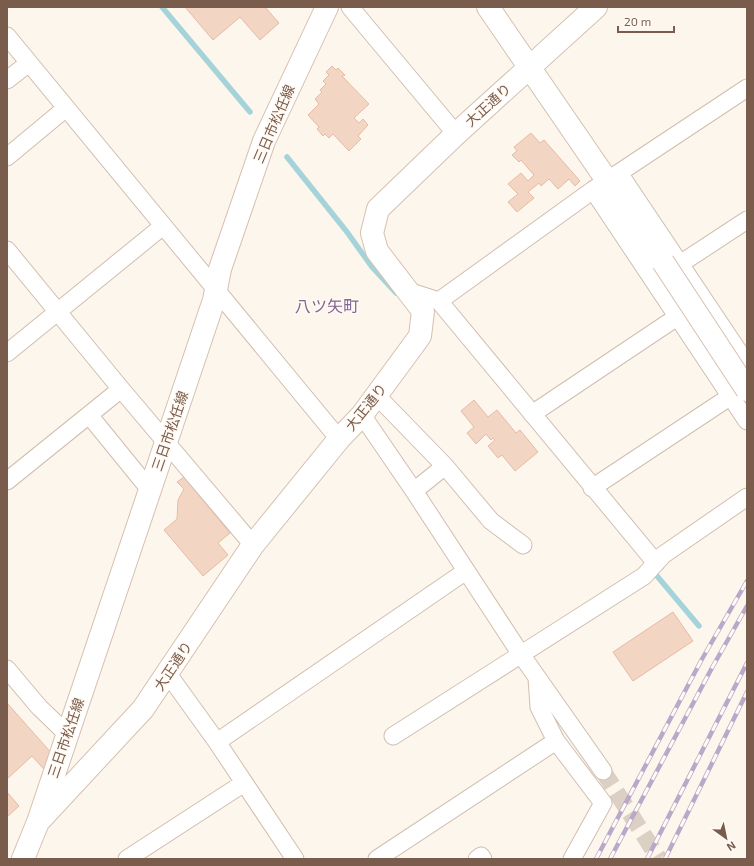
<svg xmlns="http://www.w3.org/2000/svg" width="754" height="866" font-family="'Exo 2','Noto Sans JP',sans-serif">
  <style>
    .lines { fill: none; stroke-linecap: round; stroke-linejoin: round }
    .stream { stroke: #a5d3da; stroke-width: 5.5 }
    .building { fill: #f3d5c3; stroke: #e6bba3 }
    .street-tunnel { stroke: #dcd0c4; stroke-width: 17; stroke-dasharray: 17 8; stroke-linecap: butt }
    .street-casing { stroke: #d1beb0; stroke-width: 19 }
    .secondary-casing { stroke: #d6c0b0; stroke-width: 24 }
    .street { stroke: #fff; stroke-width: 17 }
    .secondary { stroke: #fff; stroke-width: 22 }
    .rail-casing { stroke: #b9a8c9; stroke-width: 4.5 }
    .rail { stroke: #fffaf3; stroke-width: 3; stroke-dasharray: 9; stroke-linecap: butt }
    .secondary-bridge-casing { stroke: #d6c0b0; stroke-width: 24; stroke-linecap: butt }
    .secondary-bridge { stroke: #fff; stroke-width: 22 }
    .labels { text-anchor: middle; stroke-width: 3; stroke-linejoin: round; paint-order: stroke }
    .street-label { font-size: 14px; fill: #7a5c4d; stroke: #fffaf3 }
    .quarter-label { font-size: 16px; fill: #846695; stroke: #fffaf3 }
  </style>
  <rect width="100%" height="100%" fill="#fdf6ec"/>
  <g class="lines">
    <!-- stream -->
    <path class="stream" d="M 162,7 L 250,112
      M 287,157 L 347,232 L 372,267 L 396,293
      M 652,570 L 699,626"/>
  </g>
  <!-- building -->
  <path class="building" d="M 185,7 L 265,7 L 279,23 L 260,40 L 240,17 L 213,40 Z
    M 332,66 L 336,70 L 338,68 L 345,75 L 342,76 L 369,104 L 354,118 L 359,123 L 363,119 L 368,125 L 358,136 L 361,139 L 349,151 L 333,134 L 329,138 L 325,134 L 323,136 L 317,129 L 319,127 L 308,115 L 319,104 L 315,99 L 322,92 L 320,90 L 326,84 L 323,81 L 329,75 L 326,72 Z
    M 531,133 L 540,143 L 544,140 L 580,181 L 575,186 L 569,179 L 558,189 L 549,179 L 541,186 L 539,183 L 528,192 L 534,198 L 517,212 L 508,202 L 518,194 L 508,184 L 521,173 L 528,181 L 534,175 L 521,160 L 519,162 L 512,155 L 517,151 L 514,147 Z
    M 474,400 L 488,417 L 497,410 L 516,433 L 520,430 L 538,452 L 515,471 L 502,455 L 498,458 L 488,446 L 495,440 L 493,438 L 491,440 L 486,434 L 476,444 L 467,433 L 474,427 L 461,411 Z
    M 184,477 L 230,533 L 218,543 L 228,555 L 203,576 L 164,530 L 177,519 L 178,500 L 184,489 L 177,482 Z
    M 673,612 L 693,641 L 633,681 L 613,652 Z
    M 7,703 L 62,765 L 50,776 L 32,756 L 7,779 Z
    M 7,792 L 19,806 L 7,817 Z"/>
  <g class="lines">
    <!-- street-tunnel -->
    <path class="street-tunnel" d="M 603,771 L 659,859"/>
    <!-- street casing -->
    <g class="street-casing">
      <path id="street" d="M 350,7 L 456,134
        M 7,36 L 339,439
        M 7,80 L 29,63
        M 7,157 L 66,108
        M 619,173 L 747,364
        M 593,190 L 747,421
        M 7,250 L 121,389 L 253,545
        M 680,264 L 747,220
        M 408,291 L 439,301 L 593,190 L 747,88
        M 439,301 L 656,563
        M 7,353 L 163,226
        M 376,395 L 445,466 L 491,521 L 523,545
        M 532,414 L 677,317
        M 89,415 L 150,490
        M 362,415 L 414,491 L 520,653 L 603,771
        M 7,481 L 121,389
        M 592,488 L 731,396
        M 414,491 L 445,466
        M 7,669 L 39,707 L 67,734
        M 168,674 L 217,742 L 295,859
        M 537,678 L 539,707 L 556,741 L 603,803 L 572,859
        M 393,736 L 644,576 L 663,555 L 747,497
        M 217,742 L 466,571
        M 127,859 L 244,783
        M 377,859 L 556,741
        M 477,859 L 481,856 L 483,859"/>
    </g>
    <!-- secondary casing -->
    <g class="secondary-casing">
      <path id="secondary" d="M 488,7 L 663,262
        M 38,822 L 143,709 L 253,545 L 339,439 L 362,415 L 420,336 L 423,311 L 377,251 L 372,233 L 378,209 L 456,134 L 596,7
        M 23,859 L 38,822 L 214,300 L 220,269 L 264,141 L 327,7"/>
    </g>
    <!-- street -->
    <use href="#street" class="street"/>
    <!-- secondary -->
    <use href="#secondary" class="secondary"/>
    <!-- rail casing -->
    <g class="rail-casing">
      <path id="rail" d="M 596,859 L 702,659 L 747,581
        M 610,859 L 713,666 L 747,606
        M 647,859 L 747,663
        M 665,859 L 747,692"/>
    </g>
    <!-- rail -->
    <use href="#rail" class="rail"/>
    <!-- secondary-bridge casing -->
    <g class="secondary-bridge-casing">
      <path id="secondary-bridge" d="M 663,262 L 747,390"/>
    </g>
    <!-- secondary-bridge -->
    <use href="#secondary-bridge" class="secondary-bridge"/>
  </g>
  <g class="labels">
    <!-- street labels -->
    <g class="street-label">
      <text transform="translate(488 105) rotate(-42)" y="5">大正通り</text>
      <text transform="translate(274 124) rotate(-67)" y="5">三日市松任線</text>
      <text transform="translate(366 407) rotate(-51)" y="5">大正通り</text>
      <text transform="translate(170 431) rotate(-71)" y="5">三日市松任線</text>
      <text transform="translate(173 666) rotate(-56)" y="5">大正通り</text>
      <text transform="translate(66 738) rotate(-71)" y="5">三日市松任線</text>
    </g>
    <!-- quarter labels -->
    <g class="quarter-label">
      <text x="327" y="312">八ツ矢町</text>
    </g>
  </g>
  <!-- border -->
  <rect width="754" height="866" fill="none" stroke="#7a5c4d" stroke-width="16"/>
  <!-- north arrow -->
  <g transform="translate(726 838) rotate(147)" stroke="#fffaf3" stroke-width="3" paint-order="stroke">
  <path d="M0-3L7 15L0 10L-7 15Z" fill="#7a5c4d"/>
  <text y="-6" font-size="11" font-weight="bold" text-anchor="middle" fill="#7a5c4d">N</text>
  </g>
  <!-- scale -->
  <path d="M618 26v6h56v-6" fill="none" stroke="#7a5c4d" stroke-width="2"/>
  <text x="624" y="26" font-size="12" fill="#7a5c4d" stroke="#fffaf3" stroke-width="3" paint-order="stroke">20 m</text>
</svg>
